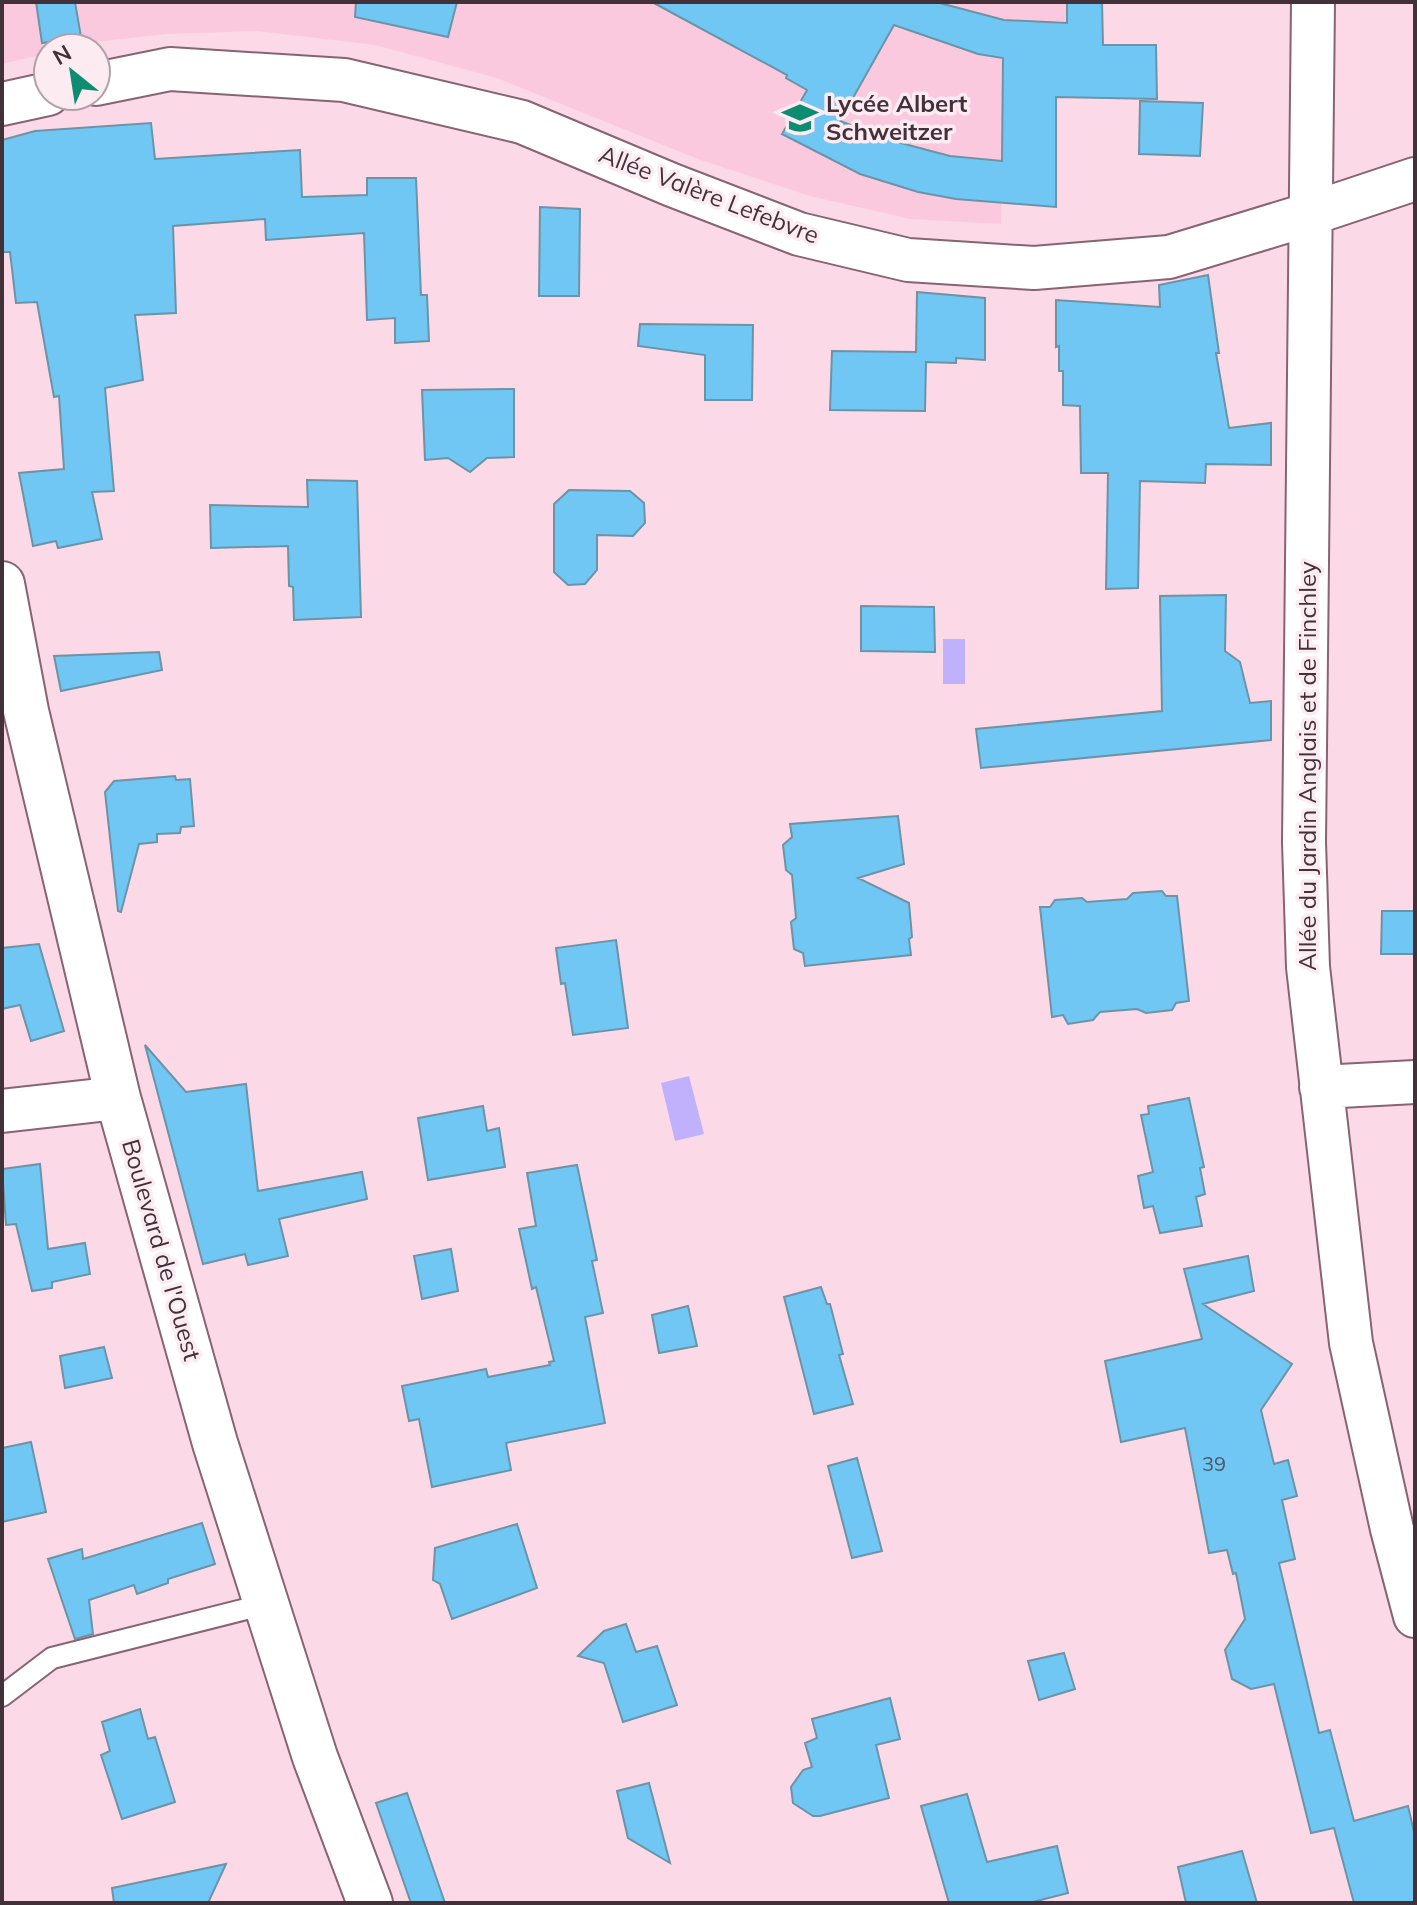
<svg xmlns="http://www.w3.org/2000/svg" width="1417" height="1905" font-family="Mulish,sans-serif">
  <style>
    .built { fill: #fbc9dd }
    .water { fill: #bfb1fc }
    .building { fill: #70c7f4; stroke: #6d93a7; stroke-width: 2; fill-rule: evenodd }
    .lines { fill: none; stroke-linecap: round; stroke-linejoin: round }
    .lane-casing { stroke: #886372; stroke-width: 24 }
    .street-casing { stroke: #886372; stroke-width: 46 }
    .secondary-casing { stroke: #886372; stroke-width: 48 }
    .lane { stroke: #fff; stroke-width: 20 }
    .street { stroke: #fff; stroke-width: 42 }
    .secondary { stroke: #fff; stroke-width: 44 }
    .labels { text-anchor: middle; stroke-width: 7; stroke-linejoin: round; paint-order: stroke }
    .number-label { font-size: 20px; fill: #4e5667 }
    .poi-label { font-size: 24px; font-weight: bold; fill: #423138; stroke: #fdebf2; text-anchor: start }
    .street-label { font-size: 24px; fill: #423138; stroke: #fdebf2 }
  </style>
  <rect width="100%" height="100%" fill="#fbd9e6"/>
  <!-- built -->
  <path class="built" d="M 2,2 L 1067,2 L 1067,22 L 1004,20 L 1001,224 L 910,219 L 810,196 L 698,159 L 497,78 L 375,45 L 257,31 L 166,34 L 94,42 L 69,48 L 48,48 L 48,53 L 2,64 Z"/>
  <!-- water -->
  <path class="water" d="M 943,639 L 965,639 L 965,684 L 943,684 Z
    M 689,1076 L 704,1134 L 675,1141 L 661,1083 Z"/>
  <!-- building -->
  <path class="building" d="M 36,2 L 75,2 L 81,37 L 42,43 Z
    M 356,2 L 457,2 L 448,37 L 355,17 Z
    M 652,2 L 936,2 L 1004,20 L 1067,23 L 1067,2 L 1102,2 L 1103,45 L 1156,45 L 1157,99 L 1056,97 L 1056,207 L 956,199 L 918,192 L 860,174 L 782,134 L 807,90 L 786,78 L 787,75 ZM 894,25 L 978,54 L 1003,58 L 1002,161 L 950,156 L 897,142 L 840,121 Z
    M 1140,101 L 1203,103 L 1200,156 L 1139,154 Z
    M 151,123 L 155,159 L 300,150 L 302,197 L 367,195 L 367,178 L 416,178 L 421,295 L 427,295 L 429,341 L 395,343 L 395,318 L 367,320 L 364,233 L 266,240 L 265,219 L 173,226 L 176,313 L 135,315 L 143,380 L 105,388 L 114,491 L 92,492 L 102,539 L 58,548 L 56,541 L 33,546 L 19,473 L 64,469 L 59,396 L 54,397 L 37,302 L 16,303 L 10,252 L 2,252 L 2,140 L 35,131 Z
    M 540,207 L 580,209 L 579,296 L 539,296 Z
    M 1208,275 L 1219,353 L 1216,353 L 1229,428 L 1271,423 L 1271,465 L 1206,464 L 1205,483 L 1140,481 L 1138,588 L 1106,589 L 1108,473 L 1081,473 L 1080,406 L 1063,405 L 1063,371 L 1059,371 L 1059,346 L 1056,347 L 1056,300 L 1160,307 L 1159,285 Z
    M 917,292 L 985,298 L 985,360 L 956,358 L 956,363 L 926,362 L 925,411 L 830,410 L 832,351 L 916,352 Z
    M 640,324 L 753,325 L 752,400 L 705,400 L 705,355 L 638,346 Z
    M 514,389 L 514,457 L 487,458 L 470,472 L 448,458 L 425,460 L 422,390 Z
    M 307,480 L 357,481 L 361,617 L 294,620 L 293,587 L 289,586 L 288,546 L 211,548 L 210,505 L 308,507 Z
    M 569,490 L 630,491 L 644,503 L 645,523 L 633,536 L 597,535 L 597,570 L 585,584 L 568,585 L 554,572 L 554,504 Z
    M 1226,595 L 1225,651 L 1240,662 L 1250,703 L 1271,701 L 1271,740 L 981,768 L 976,729 L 1162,711 L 1160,596 Z
    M 861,606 L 934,607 L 935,652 L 861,651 Z
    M 159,652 L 162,670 L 61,691 L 54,656 Z
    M 175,776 L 176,780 L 190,779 L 194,826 L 181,827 L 180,833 L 157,834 L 157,842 L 139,844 L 121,912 L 118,911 L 105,792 L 114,781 Z
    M 898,816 L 904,864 L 858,878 L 909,903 L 912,937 L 909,939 L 911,955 L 805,966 L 803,953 L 794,949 L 791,922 L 796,918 L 792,875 L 786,870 L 783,845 L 792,837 L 790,824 Z
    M 1162,891 L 1166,896 L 1177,896 L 1189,1001 L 1176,1003 L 1172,1010 L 1146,1013 L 1137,1009 L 1100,1012 L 1093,1020 L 1068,1024 L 1063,1015 L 1052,1017 L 1040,907 L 1050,907 L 1055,900 L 1082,898 L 1087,902 L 1127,899 L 1133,893 Z
    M 1382,911 L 1415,911 L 1415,954 L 1381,954 Z
    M 616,940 L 628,1028 L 573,1035 L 565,983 L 561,984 L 556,948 Z
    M 39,944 L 64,1031 L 31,1041 L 20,1005 L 2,1009 L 2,948 Z
    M 145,1045 L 186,1092 L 246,1084 L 258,1191 L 362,1172 L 367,1199 L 279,1219 L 288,1256 L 248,1265 L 245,1254 L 203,1264 Z
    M 1189,1098 L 1204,1167 L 1200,1168 L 1205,1194 L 1196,1197 L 1202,1226 L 1160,1233 L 1153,1206 L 1144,1208 L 1138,1176 L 1153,1172 L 1141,1115 L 1149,1114 L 1148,1106 Z
    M 483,1106 L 487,1131 L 499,1128 L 505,1167 L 428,1180 L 418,1118 Z
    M 40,1164 L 48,1249 L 85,1243 L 90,1274 L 52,1282 L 52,1288 L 32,1291 L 16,1224 L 6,1225 L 2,1169 Z
    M 577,1165 L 597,1260 L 592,1261 L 603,1313 L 585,1317 L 605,1423 L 506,1443 L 511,1470 L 432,1487 L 419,1419 L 409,1421 L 402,1386 L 486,1369 L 488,1377 L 550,1365 L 549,1362 L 554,1361 L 536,1287 L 532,1289 L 519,1229 L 536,1226 L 527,1173 Z
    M 451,1249 L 458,1291 L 422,1299 L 414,1256 Z
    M 1248,1256 L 1254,1291 L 1203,1304 L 1292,1364 L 1261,1410 L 1274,1464 L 1288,1460 L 1297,1496 L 1282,1500 L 1295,1559 L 1279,1563 L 1319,1733 L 1330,1730 L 1354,1821 L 1408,1806 L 1415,1836 L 1415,1903 L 1354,1903 L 1334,1828 L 1311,1833 L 1274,1684 L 1251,1689 L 1232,1679 L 1225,1650 L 1245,1619 L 1236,1573 L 1233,1574 L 1227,1550 L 1209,1553 L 1185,1428 L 1121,1442 L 1105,1361 L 1202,1339 L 1184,1269 Z
    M 821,1287 L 827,1304 L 830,1304 L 843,1354 L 839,1355 L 853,1404 L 814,1414 L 784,1297 Z
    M 688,1306 L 697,1346 L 659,1353 L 652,1315 Z
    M 104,1347 L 112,1378 L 65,1388 L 60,1356 Z
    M 31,1442 L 46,1512 L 2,1522 L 2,1448 Z
    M 857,1458 L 882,1551 L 852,1558 L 828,1466 Z
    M 202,1523 L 215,1564 L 168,1579 L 168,1583 L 137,1594 L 134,1585 L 89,1600 L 93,1634 L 75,1639 L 48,1559 L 82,1549 L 83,1559 Z
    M 517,1524 L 537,1588 L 452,1619 L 440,1584 L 433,1580 L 435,1548 Z
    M 626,1624 L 636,1652 L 657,1646 L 677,1705 L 623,1722 L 604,1663 L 578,1656 L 604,1631 Z
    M 1064,1653 L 1075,1689 L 1039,1700 L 1028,1661 Z
    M 890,1698 L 900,1739 L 876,1745 L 889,1798 L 820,1816 L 813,1816 L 793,1803 L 791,1787 L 803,1770 L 812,1767 L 805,1743 L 817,1738 L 812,1719 Z
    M 140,1709 L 148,1739 L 155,1737 L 175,1802 L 122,1819 L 101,1755 L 110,1751 L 102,1722 Z
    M 649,1783 L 670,1863 L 628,1838 L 617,1791 Z
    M 407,1793 L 445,1903 L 411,1903 L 376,1803 Z
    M 967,1794 L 987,1862 L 1057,1846 L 1068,1893 L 1029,1903 L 949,1903 L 921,1806 Z
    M 1242,1851 L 1257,1903 L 1186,1903 L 1178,1867 Z
    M 226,1864 L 208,1903 L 114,1903 L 112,1888 Z"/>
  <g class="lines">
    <!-- lane casing -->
    <g class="lane-casing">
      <path id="lane" d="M 2,1696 L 52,1658 L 266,1604"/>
    </g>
    <!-- street casing -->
    <g class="street-casing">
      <path id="street" d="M 1313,2 L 1304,842 L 1308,967 L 1351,1343 L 1392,1529 L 1415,1616
        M 96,84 L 170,69 L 344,80 L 522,122 L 672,185 L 799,234 L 908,260 L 1034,268 L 1169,257 L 1310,214 L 1415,179
        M 2,104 L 48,94
        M 1321,1087 L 1415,1082
        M 2,1111 L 118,1098"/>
    </g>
    <!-- secondary casing -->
    <g class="secondary-casing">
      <path id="secondary" d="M 2,584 L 26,711 L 118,1098 L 215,1443 L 315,1757 L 370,1903"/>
    </g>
    <!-- lane -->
    <use href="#lane" class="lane"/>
    <!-- street -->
    <use href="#street" class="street"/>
    <!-- secondary -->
    <use href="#secondary" class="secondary"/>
  </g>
  <!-- icons -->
  <defs>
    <g id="school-bare" transform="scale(2.76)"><path d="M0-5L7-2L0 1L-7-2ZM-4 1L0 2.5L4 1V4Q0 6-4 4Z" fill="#0d8c71" stroke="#fdebf2" stroke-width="2.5" paint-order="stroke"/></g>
  </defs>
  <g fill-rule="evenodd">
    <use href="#school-bare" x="800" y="118"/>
  </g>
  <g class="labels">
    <!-- number labels -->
    <g class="number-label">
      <text x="1214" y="1471">39</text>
    </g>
    <!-- poi labels -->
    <g class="poi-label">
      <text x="826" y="112">Lycée Albert<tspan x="826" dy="28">Schweitzer</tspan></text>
    </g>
    <!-- street labels -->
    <g class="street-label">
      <text transform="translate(709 195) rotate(21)" y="8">Allée Valère Lefebvre</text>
      <text transform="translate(1308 766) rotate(-90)" y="8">Allée du Jardin Anglais et de Finchley</text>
      <text transform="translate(161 1250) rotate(74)" y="8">Boulevard de l'Ouest</text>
    </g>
  </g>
  <!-- border -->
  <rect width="1417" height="1905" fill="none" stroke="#423138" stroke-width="8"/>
  <!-- north arrow -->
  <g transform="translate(72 72) rotate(330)"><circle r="38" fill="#fdebf2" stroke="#b2a1a8" stroke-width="2"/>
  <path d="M0-6L14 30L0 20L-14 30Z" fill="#0d8c71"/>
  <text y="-12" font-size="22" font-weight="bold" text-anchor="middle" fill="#423138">N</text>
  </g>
</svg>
